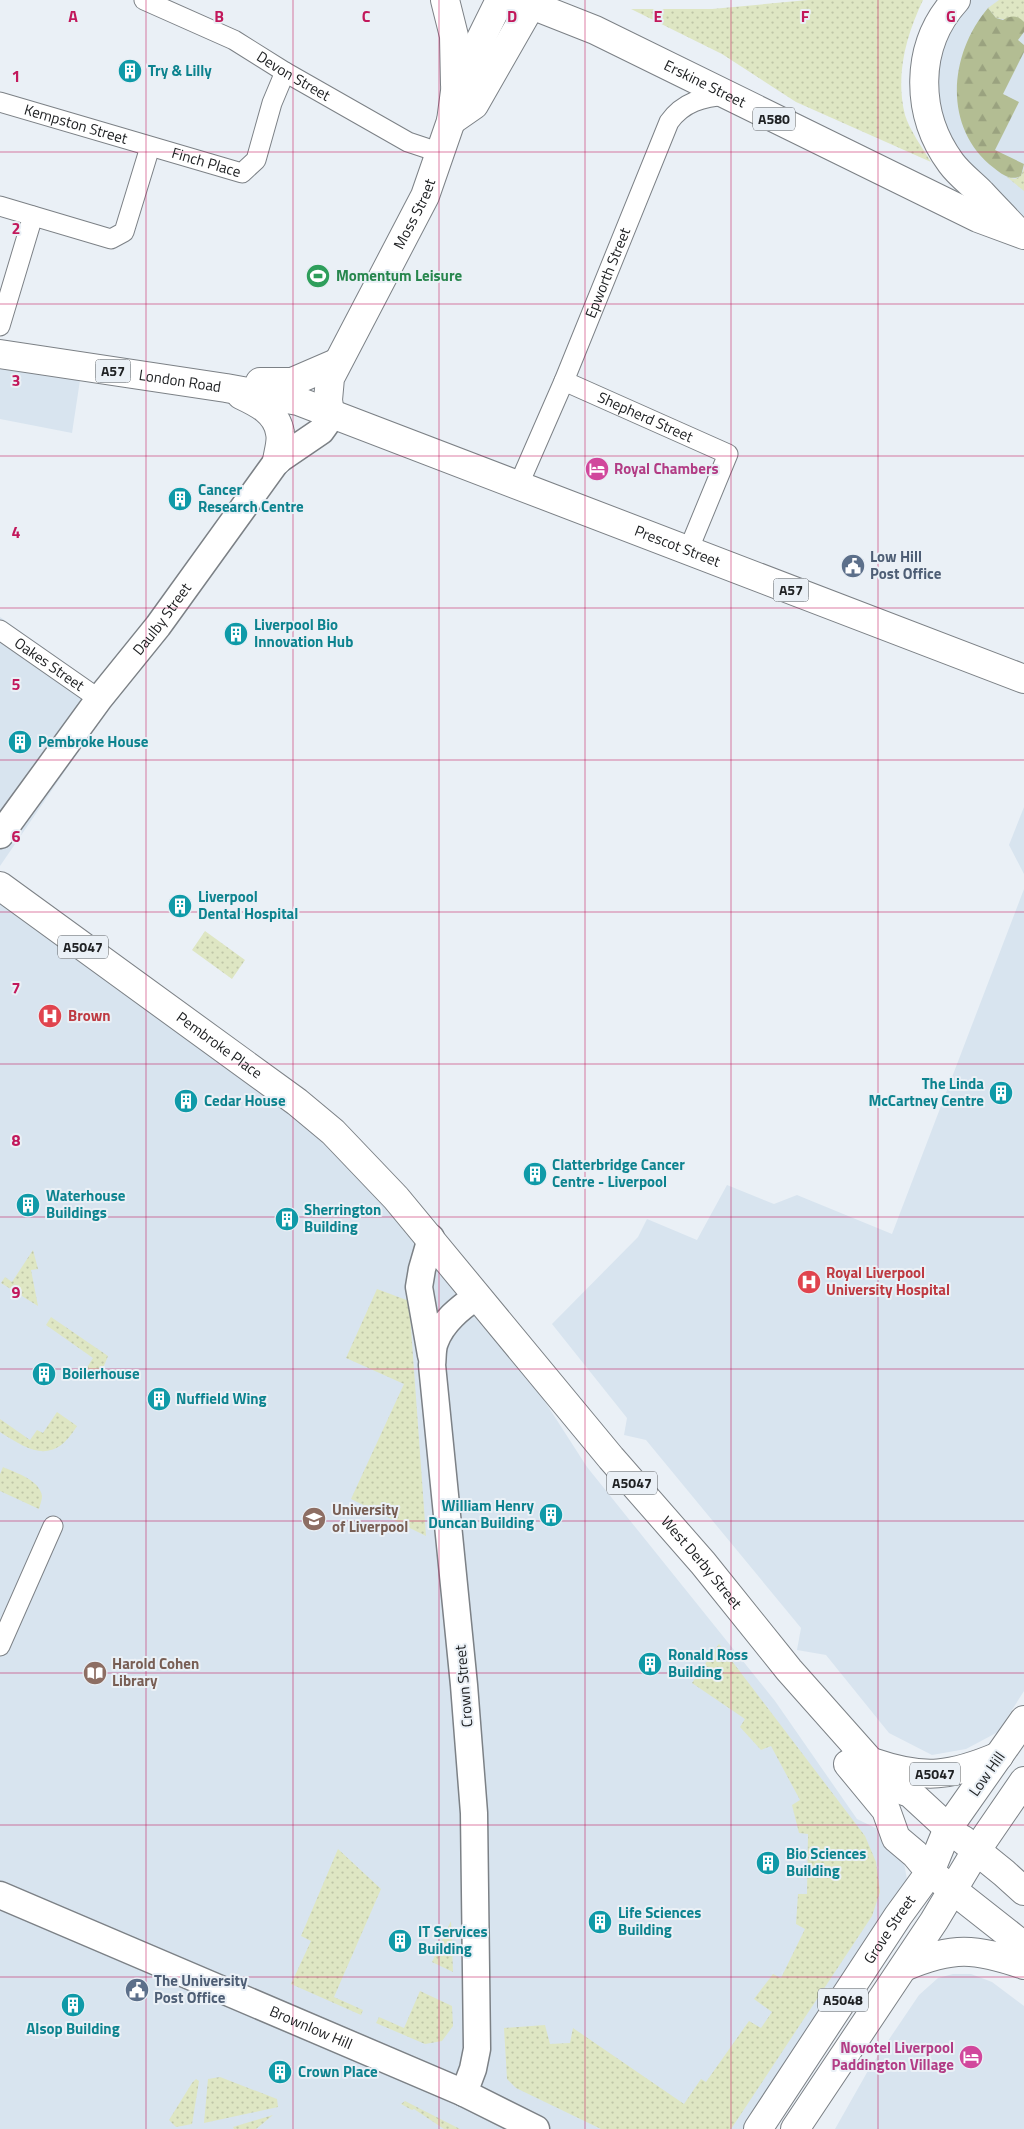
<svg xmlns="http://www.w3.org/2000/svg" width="1024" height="2129" font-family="'Titillium Web',sans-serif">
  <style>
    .built { fill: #d8e4ef }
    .grass { fill: url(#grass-dots) }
    .forest { fill: url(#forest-firs) }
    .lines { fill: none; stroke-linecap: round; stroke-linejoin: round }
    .street-casing { stroke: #7c8186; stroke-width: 21 }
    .secondary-casing { stroke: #7c8186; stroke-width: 29 }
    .primary-casing { stroke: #7c8186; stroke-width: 30 }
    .highway-casing { stroke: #7c8186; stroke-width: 30 }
    .street { stroke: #fff; stroke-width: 19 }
    .secondary { stroke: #fff; stroke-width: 26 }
    .primary { stroke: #fff; stroke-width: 28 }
    .highway { stroke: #fff; stroke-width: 28 }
    .grid { fill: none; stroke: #c2185b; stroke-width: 1; stroke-opacity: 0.55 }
    .labels { text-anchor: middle; stroke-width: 4; stroke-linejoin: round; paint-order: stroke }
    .shield { fill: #eaf0f6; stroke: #5d6063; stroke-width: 1 }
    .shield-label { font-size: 14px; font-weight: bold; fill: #202224 }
    .culture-label { font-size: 15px; font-weight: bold; fill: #0d838f; stroke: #eaf0f6; text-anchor: start }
    .street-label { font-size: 15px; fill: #202224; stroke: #eaf0f6 }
    .leisure-label { font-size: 15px; font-weight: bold; fill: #27864d; stroke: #eaf0f6; text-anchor: start }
    .hotel-label { font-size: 15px; font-weight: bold; fill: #b23c85; stroke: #eaf0f6; text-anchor: start }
    .service-label { font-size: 15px; font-weight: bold; fill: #4e5e75; stroke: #eaf0f6; text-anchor: start }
    .health-label { font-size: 15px; font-weight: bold; fill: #be3a42; stroke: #eaf0f6; text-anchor: start }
    .education-label { font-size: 15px; font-weight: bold; fill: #785e54; stroke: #eaf0f6; text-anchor: start }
    .grid-label { font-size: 16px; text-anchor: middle; font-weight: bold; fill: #c2185b; stroke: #eaf0f6; stroke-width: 4; stroke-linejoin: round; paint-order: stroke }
  </style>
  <defs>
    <pattern id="grass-dots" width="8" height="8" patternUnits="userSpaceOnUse" patternTransform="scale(1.25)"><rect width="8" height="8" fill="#dee6c3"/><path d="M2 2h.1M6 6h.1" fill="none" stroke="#bec5a7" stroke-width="1.8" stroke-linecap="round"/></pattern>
    <pattern id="forest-firs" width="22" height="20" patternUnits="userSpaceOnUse" patternTransform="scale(1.25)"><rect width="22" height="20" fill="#b3bd93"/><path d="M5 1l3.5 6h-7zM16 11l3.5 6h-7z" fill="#9aa27f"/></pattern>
  </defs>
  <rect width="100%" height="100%" fill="#eaf0f6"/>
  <!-- built -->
  <path class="built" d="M 956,0 L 1024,0 L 1024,235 L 1018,232 L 926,108 Z
    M 0,354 L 82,367 L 72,433 L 0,419 Z
    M 0,617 L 115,698 L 0,866 Z
    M 1024,807 L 1024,874 L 1009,845 Z
    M 0,886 L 263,1077 L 477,1296 L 587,1467 L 775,1701 L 857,1819 L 896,1838 L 903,1857 L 909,1891 L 758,2129 L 0,2129 Z
    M 1024,889 L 1024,1691 L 998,1732 L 966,1749 L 932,1755 L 889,1733 L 826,1655 L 797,1650 L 801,1628 L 646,1440 L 624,1435 L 627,1418 L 552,1324 L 638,1237 L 647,1219 L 697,1240 L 727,1185 L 774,1204 L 797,1195 L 892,1234 Z
    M 953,1974 L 971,1974 L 992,1982 L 1024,2006 L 1024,2129 L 835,2129 L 869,2069 L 919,1995 L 938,1978 Z"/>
  <!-- grass -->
  <path class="grass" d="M 808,0 L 923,0 C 906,36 895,75 905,115 C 909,129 923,149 931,162 L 796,102 L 722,54 L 631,9 L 712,9 Z
    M 999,0 L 1024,0 L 1024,22 L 996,18 L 988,8 Z
    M 1024,168 L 1024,191 L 1007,177 L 1015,179 L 1021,176 Z
    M 205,931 L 245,960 L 232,979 L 192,950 Z
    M 33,1250 L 38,1269 L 31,1270 L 38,1306 L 1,1283 L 5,1277 L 12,1282 Z
    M 377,1289 L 409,1301 L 426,1536 L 351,1499 L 404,1384 L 346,1358 Z
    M 51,1317 L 108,1356 L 99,1378 L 86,1369 L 93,1358 L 46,1325 Z
    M 57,1412 L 77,1426 C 54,1464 32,1453 0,1432 L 0,1419 L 30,1440 L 37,1430 L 43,1433 Z
    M 3,1467 C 16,1473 40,1480 42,1496 C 42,1500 40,1505 39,1509 L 0,1491 L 0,1474 Z
    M 719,1644 L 865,1836 L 876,1862 L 880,1892 L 872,1916 L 731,2129 L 601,2129 L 516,2088 L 507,2079 L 504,2028 L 545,2025 L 550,2044 L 570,2043 L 573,2028 L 684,2104 L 701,2079 L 706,2082 L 749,2021 L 761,2028 L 772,2012 L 754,1999 L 773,1974 L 781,1978 L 805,1929 L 796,1924 L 798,1894 L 807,1894 L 808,1834 L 799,1833 L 792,1805 L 800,1800 L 771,1746 L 761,1750 L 740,1727 L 745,1719 L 692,1683 Z
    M 338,1849 L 381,1889 L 334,1997 L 363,2010 L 361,2015 L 291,1984 L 311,1941 L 301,1936 Z
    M 451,1921 L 453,1972 L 432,1962 Z
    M 420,1991 L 452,2006 L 453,2026 L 442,2041 L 425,2044 L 376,2023 L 379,2017 L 404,2028 Z
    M 220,2077 L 277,2099 L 278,2107 L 204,2123 L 208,2079 Z
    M 196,2079 L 199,2081 L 192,2124 L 176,2127 L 169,2120 L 192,2083 Z
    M 405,2101 L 460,2129 L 444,2129 L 414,2109 L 412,2110 L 401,2104 Z
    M 273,2115 L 256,2129 L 234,2129 L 233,2127 Z"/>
  <!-- forest -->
  <path class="forest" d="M 988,8 L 996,18 L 1003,20 C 1011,15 1017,15 1024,22 L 1024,32 L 1018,40 L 1024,45 L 1024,52 L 1003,94 L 1019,102 L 995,150 L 1024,164 L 1021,176 C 1010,181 1003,175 994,168 C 942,128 949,54 988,8 Z"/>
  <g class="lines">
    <!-- street casing -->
    <g class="street-casing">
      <g id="street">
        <path id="s1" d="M 144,0 L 234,40 L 285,72 L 408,142 L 441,153"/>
        <path id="s2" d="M 0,102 L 242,173 L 256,160 L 272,103 L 285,72"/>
        <path d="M 0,206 L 111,239 L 124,232 L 150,147"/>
        <path d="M 0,326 L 33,216"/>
        <path id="s3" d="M 564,381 L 728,454 L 688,551"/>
        <path id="s4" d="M 519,484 L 564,381 L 669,122 C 683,102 703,97 727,95"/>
        <path id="s5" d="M 0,630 L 99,699"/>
        <path d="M 0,1646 L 53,1526"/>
      </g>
    </g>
    <!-- secondary casing -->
    <g class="secondary-casing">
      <g id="secondary">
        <path id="s6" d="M 0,835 L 99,699 L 158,626 L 277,461 L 321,431 L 326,424 L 330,413"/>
        <path d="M 431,1355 L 419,1287 L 422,1269 L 431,1238"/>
        <path id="s7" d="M 0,1895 L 464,2093 L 536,2129"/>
        <path d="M 464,2093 L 473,2069 L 477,2049 L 474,1813 L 464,1685 L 432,1365 C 433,1358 432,1349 435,1342 C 442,1322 460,1308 477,1296"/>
      </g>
    </g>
    <!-- primary casing -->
    <g class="primary-casing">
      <g id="primary">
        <path d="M 445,0 L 454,36 L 455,85"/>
        <path d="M 451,121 L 474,105 L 534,0"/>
        <path id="s8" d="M 0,354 L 226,388 L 298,401 L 1024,679"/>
        <path d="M 260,382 L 292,382 L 336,363"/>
        <path d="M 241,395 C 258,403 277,412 280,433 C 282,441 278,453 277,461"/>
        <path id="s9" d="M 330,413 L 328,400 L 330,378 L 425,196 L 451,121 L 455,91 L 500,0"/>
        <path id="s10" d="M 0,886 L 297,1102 L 333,1132 L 396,1198 L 611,1458 L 703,1563 L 789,1670 L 893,1787 L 910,1793 L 948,1828"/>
        <path d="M 875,1763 C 924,1780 952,1776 999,1756"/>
        <path d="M 904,1967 C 953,1946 975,1948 1024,1965"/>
        <path id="s11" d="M 758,2129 L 898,1916 L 930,1872 L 915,1854 L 896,1838 L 886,1810 L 848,1764"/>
        <path d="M 795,2129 L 934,1921 L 952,1891"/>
      </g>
    </g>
    <!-- highway casing -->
    <g class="highway-casing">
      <g id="highway">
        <path id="s12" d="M 519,0 L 595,30 L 978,218 L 1024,235"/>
        <path d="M 956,0 C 914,46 915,114 951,163 C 959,174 971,183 981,193 C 992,205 1004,217 1015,229"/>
        <path d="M 1024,1720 L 948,1828 L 930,1872 L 1024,1946"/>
        <path d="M 962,1839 L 1004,1873 L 1024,1891"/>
        <path d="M 952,1891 L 976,1851 L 1024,1781"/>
      </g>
    </g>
    <!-- street -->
    <use href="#street" class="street"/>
    <!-- secondary -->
    <use href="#secondary" class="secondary"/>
    <!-- primary -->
    <use href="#primary" class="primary"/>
    <!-- highway -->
    <use href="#highway" class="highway"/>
  </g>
  <!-- grid -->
  <path class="grid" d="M 146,0 L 146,2129M 293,0 L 293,2129M 439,0 L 439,2129M 585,0 L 585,2129M 731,0 L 731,2129M 878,0 L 878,2129M 0,152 L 1024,152M 0,304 L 1024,304M 0,456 L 1024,456M 0,608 L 1024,608M 0,760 L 1024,760M 0,912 L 1024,912M 0,1064 L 1024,1064M 0,1217 L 1024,1217M 0,1369 L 1024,1369M 0,1521 L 1024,1521M 0,1673 L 1024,1673M 0,1825 L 1024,1825M 0,1977 L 1024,1977"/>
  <!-- icons -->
  <defs>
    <g id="building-disc" transform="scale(1.25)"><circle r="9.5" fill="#0f9aa8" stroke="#eaf0f6"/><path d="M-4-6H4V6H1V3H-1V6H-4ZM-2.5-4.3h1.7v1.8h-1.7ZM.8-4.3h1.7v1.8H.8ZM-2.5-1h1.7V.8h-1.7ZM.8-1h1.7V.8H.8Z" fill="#fff"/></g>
    <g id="stadium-disc" transform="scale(1.25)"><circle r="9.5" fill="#2e9e5b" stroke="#eaf0f6"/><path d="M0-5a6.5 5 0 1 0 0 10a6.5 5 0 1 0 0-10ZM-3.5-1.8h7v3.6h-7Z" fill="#fff"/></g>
    <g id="hotel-disc" transform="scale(1.25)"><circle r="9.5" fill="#d1479c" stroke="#eaf0f6"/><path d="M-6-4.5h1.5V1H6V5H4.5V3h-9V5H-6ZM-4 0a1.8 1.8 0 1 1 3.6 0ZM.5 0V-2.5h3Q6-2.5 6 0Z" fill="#fff"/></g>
    <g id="civic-disc" transform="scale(1.25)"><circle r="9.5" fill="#5c6f8a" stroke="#eaf0f6"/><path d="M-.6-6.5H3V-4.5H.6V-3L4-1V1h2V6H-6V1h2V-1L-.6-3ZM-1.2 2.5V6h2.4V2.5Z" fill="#fff"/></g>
    <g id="hospital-disc" transform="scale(1.25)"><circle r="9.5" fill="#e0444e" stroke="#eaf0f6"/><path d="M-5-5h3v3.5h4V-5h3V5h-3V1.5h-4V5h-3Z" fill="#fff"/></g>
    <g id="university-disc" transform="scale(1.25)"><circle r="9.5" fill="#8d6e63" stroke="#eaf0f6"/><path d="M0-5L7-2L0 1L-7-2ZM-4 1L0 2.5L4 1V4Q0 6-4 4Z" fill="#fff"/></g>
    <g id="library-disc" transform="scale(1.25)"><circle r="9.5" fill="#8d6e63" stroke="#eaf0f6"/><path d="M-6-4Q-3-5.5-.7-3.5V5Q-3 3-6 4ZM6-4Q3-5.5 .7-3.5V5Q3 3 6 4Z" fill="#fff"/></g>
  </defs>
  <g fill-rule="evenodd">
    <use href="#building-disc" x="130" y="71"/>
    <use href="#stadium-disc" x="318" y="276"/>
    <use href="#hotel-disc" x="597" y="469"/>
    <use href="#building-disc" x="180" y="499"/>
    <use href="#civic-disc" x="853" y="566"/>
    <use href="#building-disc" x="236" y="634"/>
    <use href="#building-disc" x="20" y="742"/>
    <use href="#building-disc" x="180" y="906"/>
    <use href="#hospital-disc" x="50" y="1016"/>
    <use href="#building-disc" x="1001" y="1093"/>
    <use href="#building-disc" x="186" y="1101"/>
    <use href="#building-disc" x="535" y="1174"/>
    <use href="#building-disc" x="28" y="1205"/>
    <use href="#building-disc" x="287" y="1219"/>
    <use href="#hospital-disc" x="809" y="1282"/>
    <use href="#building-disc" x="44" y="1374"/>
    <use href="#building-disc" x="159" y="1399"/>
    <use href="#building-disc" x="551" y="1515"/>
    <use href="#university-disc" x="314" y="1519"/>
    <use href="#building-disc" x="650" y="1664"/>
    <use href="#library-disc" x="95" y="1673"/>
    <use href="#building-disc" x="768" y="1863"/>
    <use href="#building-disc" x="600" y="1922"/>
    <use href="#building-disc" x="400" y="1941"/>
    <use href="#civic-disc" x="137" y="1990"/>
    <use href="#building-disc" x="73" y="2005"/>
    <use href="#hotel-disc" x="971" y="2057"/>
    <use href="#building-disc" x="280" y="2072"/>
  </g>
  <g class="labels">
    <!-- shield labels -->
    <g class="shield">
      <rect x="753" y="107.5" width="42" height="23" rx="4"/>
      <rect x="95.5" y="359.5" width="35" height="23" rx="4"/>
      <rect x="773.5" y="578.5" width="35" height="23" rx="4"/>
      <rect x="58" y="935.5" width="50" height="23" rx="4"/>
      <rect x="607" y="1471.5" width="50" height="23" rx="4"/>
      <rect x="910" y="1762.5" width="50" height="23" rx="4"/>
      <rect x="818" y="1988.5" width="50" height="23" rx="4"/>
    </g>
    <g class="shield-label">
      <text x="774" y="124">A580</text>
      <text x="113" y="376">A57</text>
      <text x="791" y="595">A57</text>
      <text x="83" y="952">A5047</text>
      <text x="632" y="1488">A5047</text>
      <text x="935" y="1779">A5047</text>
      <text x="843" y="2005">A5048</text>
    </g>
    <!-- culture labels -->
    <g class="culture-label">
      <text x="148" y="76">Try &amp; Lilly</text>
      <text x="198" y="495">Cancer<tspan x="198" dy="17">Research Centre</tspan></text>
      <text x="254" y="630">Liverpool Bio<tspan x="254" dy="17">Innovation Hub</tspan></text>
      <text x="38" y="747">Pembroke House</text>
      <text x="198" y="902">Liverpool<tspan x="198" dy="17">Dental Hospital</tspan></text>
      <text x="984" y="1089" text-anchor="end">The Linda<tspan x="984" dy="17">McCartney Centre</tspan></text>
      <text x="204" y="1106">Cedar House</text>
      <text x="552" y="1170">Clatterbridge Cancer<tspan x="552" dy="17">Centre - Liverpool</tspan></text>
      <text x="46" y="1201">Waterhouse<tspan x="46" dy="17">Buildings</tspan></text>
      <text x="304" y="1215">Sherrington<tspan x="304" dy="17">Building</tspan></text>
      <text x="62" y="1379">Boilerhouse</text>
      <text x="176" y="1404">Nuffield Wing</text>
      <text x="534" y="1511" text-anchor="end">William Henry<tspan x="534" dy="17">Duncan Building</tspan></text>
      <text x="668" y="1660">Ronald Ross<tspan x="668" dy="17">Building</tspan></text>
      <text x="786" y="1859">Bio Sciences<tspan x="786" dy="17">Building</tspan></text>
      <text x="618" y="1918">Life Sciences<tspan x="618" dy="17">Building</tspan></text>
      <text x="418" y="1937">IT Services<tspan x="418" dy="17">Building</tspan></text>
      <text x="73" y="2034" text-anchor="middle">Alsop Building</text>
      <text x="298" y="2077">Crown Place</text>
    </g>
    <!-- street labels -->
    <g class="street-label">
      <text dy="5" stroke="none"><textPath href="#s1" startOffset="168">Devon Street</textPath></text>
      <text dy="5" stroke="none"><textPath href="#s12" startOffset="204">Erskine Street</textPath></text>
      <text dy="5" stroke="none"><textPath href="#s2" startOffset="79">Kempston Street</textPath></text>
      <text dy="5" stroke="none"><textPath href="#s2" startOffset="215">Finch Place</textPath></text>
      <text dy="5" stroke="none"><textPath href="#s9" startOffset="220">Moss Street</textPath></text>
      <text dy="5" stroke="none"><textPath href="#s4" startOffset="229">Epworth Street</textPath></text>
      <text dy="5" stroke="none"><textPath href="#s8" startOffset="182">London Road</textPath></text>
      <text dy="5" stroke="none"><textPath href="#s3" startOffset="89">Shepherd Street</textPath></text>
      <text dy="5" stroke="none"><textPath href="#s8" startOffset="708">Prescot Street</textPath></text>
      <text dy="5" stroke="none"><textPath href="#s6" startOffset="270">Daulby Street</textPath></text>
      <text dy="5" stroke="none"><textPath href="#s5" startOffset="60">Oakes Street</textPath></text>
      <text dy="5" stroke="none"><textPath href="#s10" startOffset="271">Pembroke Place</textPath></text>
      <text dy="5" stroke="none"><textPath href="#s10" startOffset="981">West Derby Street</textPath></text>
      <text transform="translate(464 1686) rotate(-95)" y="5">Crown Street</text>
      <text transform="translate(987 1774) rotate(-55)" y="5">Low Hill</text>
      <text dy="5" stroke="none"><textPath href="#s11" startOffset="239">Grove Street</textPath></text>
      <text dy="5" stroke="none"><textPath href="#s7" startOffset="338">Brownlow Hill</textPath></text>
    </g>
    <!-- leisure labels -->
    <g class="leisure-label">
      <text x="336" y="281">Momentum Leisure</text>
    </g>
    <!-- hotel labels -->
    <g class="hotel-label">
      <text x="614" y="474">Royal Chambers</text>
      <text x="954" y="2053" text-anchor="end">Novotel Liverpool<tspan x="954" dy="17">Paddington Village</tspan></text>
    </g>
    <!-- service labels -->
    <g class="service-label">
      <text x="870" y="562">Low Hill<tspan x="870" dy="17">Post Office</tspan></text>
      <text x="154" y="1986">The University<tspan x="154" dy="17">Post Office</tspan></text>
    </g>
    <!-- health labels -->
    <g class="health-label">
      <text x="68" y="1021">Brown</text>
      <text x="826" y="1278">Royal Liverpool<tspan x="826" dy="17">University Hospital</tspan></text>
    </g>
    <!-- education labels -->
    <g class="education-label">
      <text x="332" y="1515">University<tspan x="332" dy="17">of Liverpool</tspan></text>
      <text x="112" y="1669">Harold Cohen<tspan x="112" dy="17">Library</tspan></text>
    </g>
  </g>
  <g class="grid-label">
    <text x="73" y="22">A</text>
    <text x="219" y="22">B</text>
    <text x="366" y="22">C</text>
    <text x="512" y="22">D</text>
    <text x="658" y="22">E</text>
    <text x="805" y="22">F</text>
    <text x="951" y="22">G</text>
    <text x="16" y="82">1</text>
    <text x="16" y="234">2</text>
    <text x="16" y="386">3</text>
    <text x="16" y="538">4</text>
    <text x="16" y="690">5</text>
    <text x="16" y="842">6</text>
    <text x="16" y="994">7</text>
    <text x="16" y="1146">8</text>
    <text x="16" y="1298">9</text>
  </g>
</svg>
